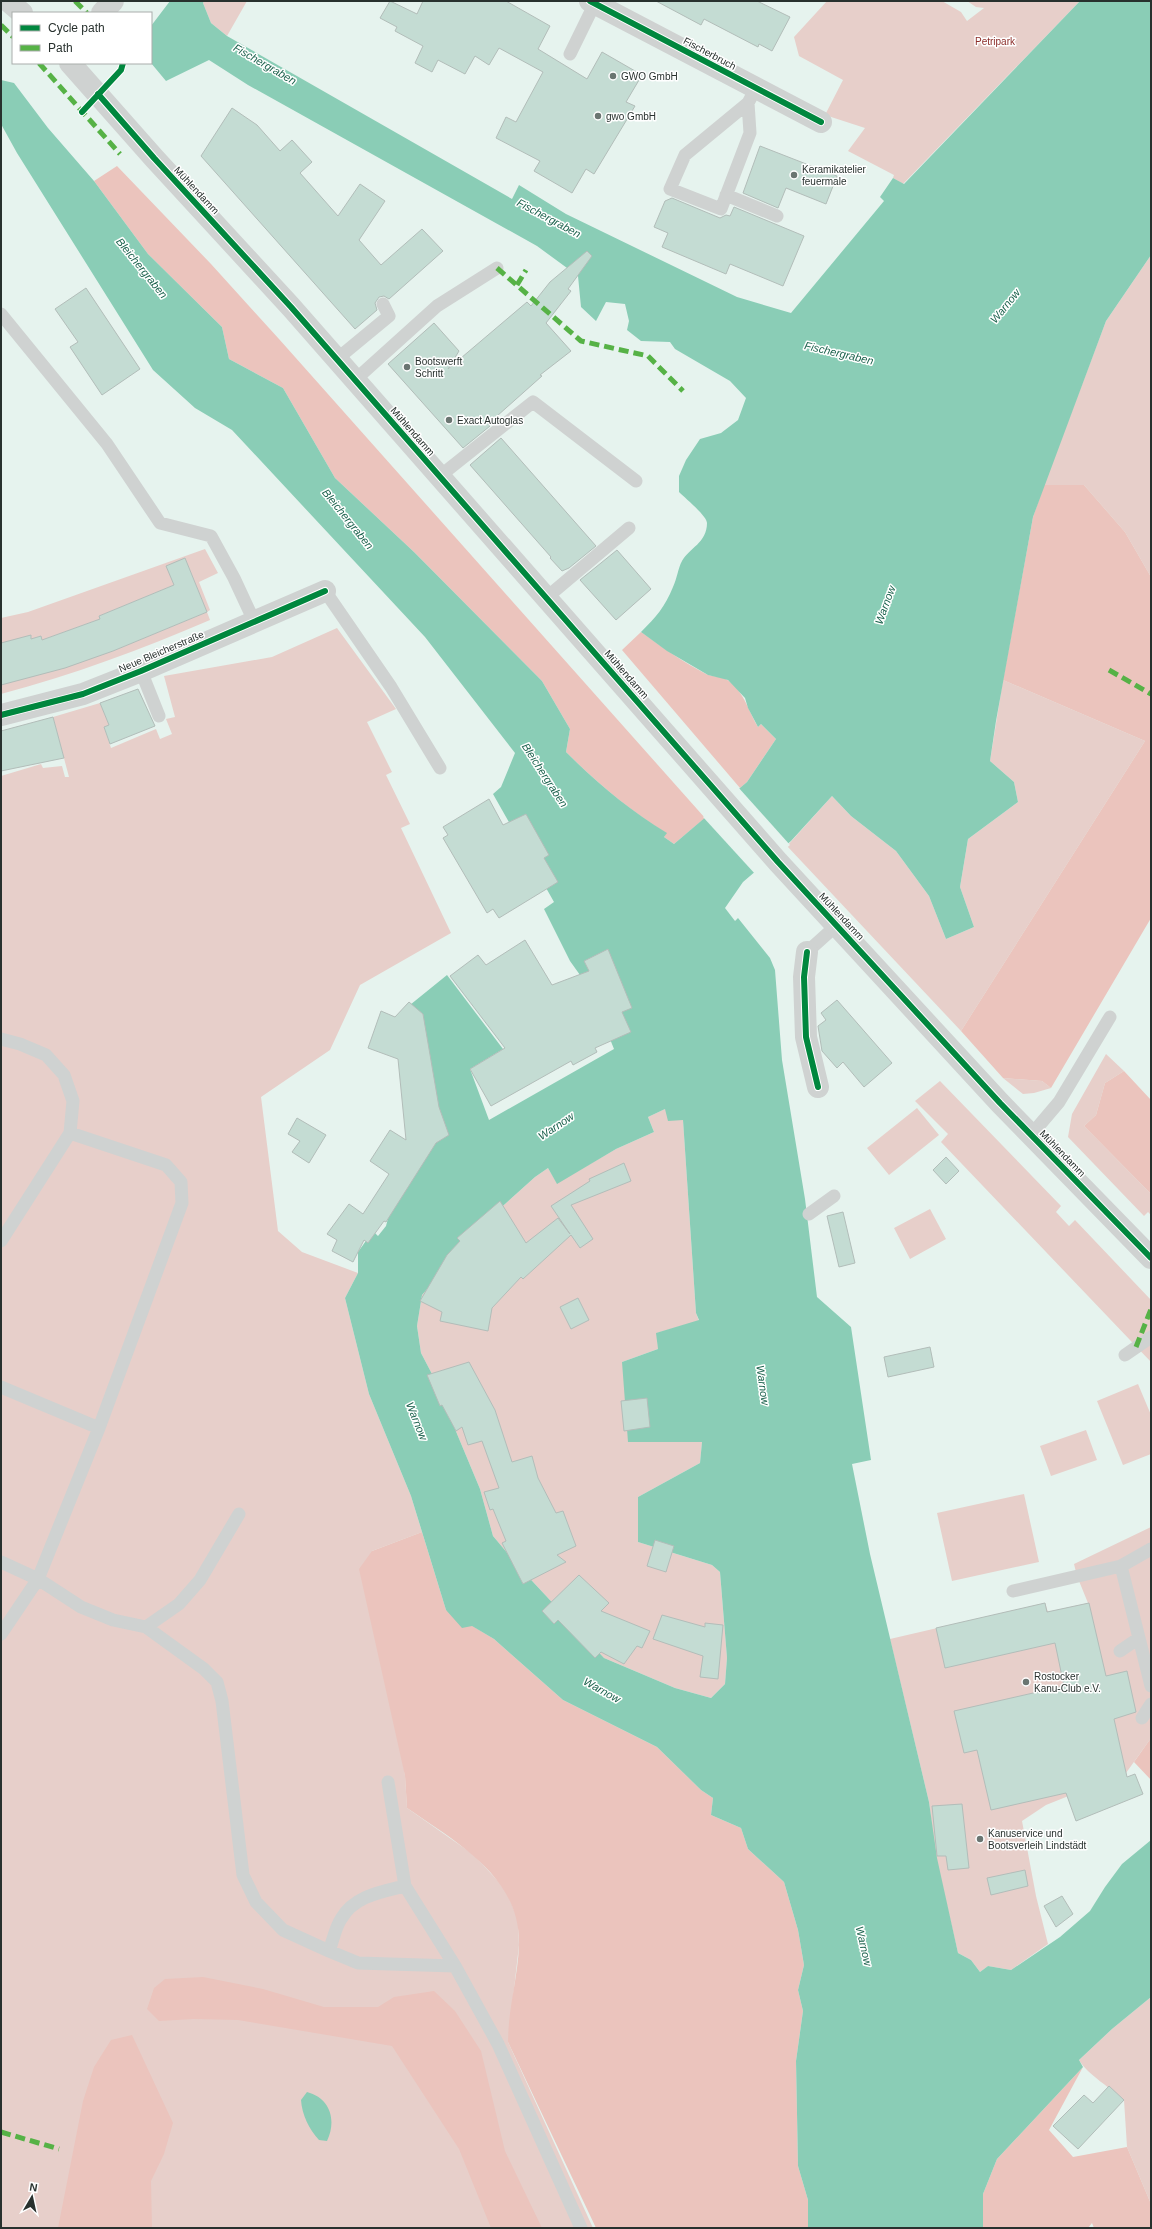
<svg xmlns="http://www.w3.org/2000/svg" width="1152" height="2229" font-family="Helvetica,sans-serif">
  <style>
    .green { fill: #e7cfca }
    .forest { fill: #ebc4bd }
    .water { fill: #8acdb6; fill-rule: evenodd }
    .pier { fill: #e6f3ee }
    .building { fill: #c4dcd3; stroke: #b2bdb9 }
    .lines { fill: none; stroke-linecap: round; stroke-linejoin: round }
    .lane { stroke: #cfd2d1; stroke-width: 13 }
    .street { stroke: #cfd2d1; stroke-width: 22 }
    .secondary { stroke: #cfd2d1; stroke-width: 22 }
    .quiet { stroke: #56b246; stroke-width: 5; stroke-dasharray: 10 5; stroke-linecap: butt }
    .cycleway-casing { stroke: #fff; stroke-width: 8 }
    .cycleway { stroke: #00873e; stroke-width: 6 }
    .poi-dot { fill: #6a7571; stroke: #fff; stroke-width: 1.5 }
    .labels { text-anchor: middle; stroke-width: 3; stroke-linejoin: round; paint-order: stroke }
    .park-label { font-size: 10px; fill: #8b2d29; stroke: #fff }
    .street-label { font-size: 10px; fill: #28312e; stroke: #fff }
    .poi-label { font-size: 10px; fill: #28312e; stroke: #fff; text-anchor: start }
    .water-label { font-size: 11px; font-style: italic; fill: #1d634e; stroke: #fff }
  </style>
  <rect width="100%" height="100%" fill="#e6f3ee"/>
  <!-- green -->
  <path class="green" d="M 204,1 L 247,1 L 227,36 L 211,23 L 203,3 Z
    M 827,1 L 942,1 L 961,12 L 967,21 L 984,8 L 976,7 L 967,1 L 1080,1 L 903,184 L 893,178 L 894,175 L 848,151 L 865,128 L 825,115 L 843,80 L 799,56 L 794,37 Z
    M 1151,255 L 1151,577 L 1125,532 L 1084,485 L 1044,485 L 1106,321 Z
    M 205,549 L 218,573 L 199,582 L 210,610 L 207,612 L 210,620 C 142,649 73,675 1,694 L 1,685 L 113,651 L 207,612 L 185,558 L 174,585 L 99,616 L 100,619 L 42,640 L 41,636 L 31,639 L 31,636 L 1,647 L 1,618 L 28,612 Z
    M 337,628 L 396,709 L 367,722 L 392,772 L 386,775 L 410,824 L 401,828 L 451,933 L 360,985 L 330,1050 L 261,1097 L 278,1231 L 302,1252 L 358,1273 L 345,1298 L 369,1394 L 411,1496 L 422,1532 L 372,1551 L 405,1776 L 407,1808 L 474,1855 L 506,1890 L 518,1920 L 519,1945 L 508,2042 L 593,2228 L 1,2228 L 1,776 L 41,764 L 43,768 L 62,766 L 65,777 L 69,777 L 53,717 L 100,703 L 109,725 L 104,727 L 111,748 L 156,729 L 160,739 L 172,734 L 166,719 L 175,717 L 164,676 L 272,657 Z
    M 1003,680 L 1145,741 L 961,1031 L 787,846 L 832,796 L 851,816 L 896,851 L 929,896 L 946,939 L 974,927 L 960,887 L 968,839 L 1018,802 L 1014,782 L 990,761 Z
    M 1106,1054 L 1124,1071 L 1105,1083 L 1096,1115 L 1084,1126 L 1151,1194 L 1151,1215 L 1148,1212 L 1144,1216 L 1068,1137 L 1072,1114 Z
    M 1003,1078 L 1042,1081 L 1051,1088 L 1034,1093 L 1023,1094 Z
    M 940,1081 L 1061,1206 L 1056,1212 L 1069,1226 L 1075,1220 L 1151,1300 L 1151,1362 L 941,1142 L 948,1134 L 915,1101 Z
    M 917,1108 L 939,1135 L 889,1175 L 867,1148 Z
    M 665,1109 L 683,1120 L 696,1313 L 699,1321 L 657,1333 L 658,1349 L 622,1362 L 702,1442 L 700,1463 L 638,1497 L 638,1542 L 712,1565 L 720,1572 L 727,1658 L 725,1684 L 711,1698 L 675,1688 L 604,1658 L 520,1568 L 493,1536 L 480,1489 L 432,1374 L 421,1353 L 417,1326 L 422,1295 L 485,1222 L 535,1177 L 548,1168 L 557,1183 L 616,1149 L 654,1132 L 648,1117 Z
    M 930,1209 L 946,1239 L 910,1259 L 894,1228 Z
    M 1138,1384 L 1151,1415 L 1151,1454 L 1123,1465 L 1097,1401 Z
    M 1086,1430 L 1097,1460 L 1051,1476 L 1040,1446 Z
    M 1024,1494 L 1039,1562 L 952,1581 L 937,1513 Z
    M 1151,1527 L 1151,1738 L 1126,1773 L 1046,1805 L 1022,1821 L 1036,1896 L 1048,1944 L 1011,1970 L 988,1966 L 980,1972 L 971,1960 L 958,1953 L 936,1858 L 929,1802 L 890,1639 L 1045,1603 L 1048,1612 L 1088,1603 L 1077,1576 L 1074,1564 Z
    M 1151,1997 L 1151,2204 L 1127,2147 L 1124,2100 C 1111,2088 1088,2075 1079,2060 L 1112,2029 Z"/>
  <!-- forest -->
  <path class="forest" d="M 117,166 L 211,264 L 279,339 L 705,818 L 674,844 L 664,837 L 666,833 C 628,809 598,784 566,752 L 570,729 L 542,681 L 414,552 L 335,478 L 283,388 L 229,359 L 222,327 L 148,254 L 94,181 Z
    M 1044,485 L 1084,485 L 1125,532 L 1151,577 L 1151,918 L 1051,1088 L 1042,1081 L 1003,1078 L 961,1031 L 1145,741 L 1003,680 L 1033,517 Z
    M 641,632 C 662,647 683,662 706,674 C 712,677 723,676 729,681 C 745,694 748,710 758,727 L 761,724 L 776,739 L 747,782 L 740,788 L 622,650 Z
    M 1124,1071 L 1151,1100 L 1151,1194 L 1084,1126 L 1096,1115 L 1105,1083 Z
    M 422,1532 L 446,1610 L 494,1639 L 563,1700 L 657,1747 L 701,1790 L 713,1798 L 711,1815 L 741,1828 L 748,1849 L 784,1882 L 798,1930 L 804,1965 L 798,1990 L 803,2011 L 796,2061 L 798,2166 L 808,2200 L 808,2228 L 596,2228 L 508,2042 C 508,2009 518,1977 519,1945 C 521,1877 456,1842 407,1808 L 405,1776 L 359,1569 L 372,1551 Z
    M 1151,1738 L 1151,1780 L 1134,1762 Z
    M 203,1977 L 263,1989 L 324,2007 L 378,2007 L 394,1997 L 434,1991 L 455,2011 L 481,2051 L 505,2151 L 542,2228 L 491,2228 L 459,2149 L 392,2046 L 238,2020 L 194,2019 L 159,2021 L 147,2009 L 154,1988 L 165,1979 Z
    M 132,2035 L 173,2123 L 164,2154 L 151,2181 L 152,2228 L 58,2228 L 83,2101 L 94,2067 L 111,2040 Z
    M 1083,2067 L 1049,2130 L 1073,2157 L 1127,2147 L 1151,2204 L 1151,2228 L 1094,2228 L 1092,2223 L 1088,2228 L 983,2228 L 983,2194 L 997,2159 Z"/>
  <!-- water -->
  <path class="water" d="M 170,1 L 204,1 L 203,3 L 211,23 L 227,36 L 512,199 L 519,185 L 566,214 L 737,297 L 791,313 L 884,201 L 880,197 L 893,178 L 904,184 L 1080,1 L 1151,1 L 1151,255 L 1106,321 L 1033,517 L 996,721 L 990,761 L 1014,782 L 1018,802 L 968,839 L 960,887 L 974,927 L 946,939 L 929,896 L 896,851 L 851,816 L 832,796 L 791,841 L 743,882 L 725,908 L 735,921 L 738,918 L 770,958 L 775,970 L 782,1060 L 805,1199 L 817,1297 L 851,1327 L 871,1460 L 852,1464 L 870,1554 L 929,1802 L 937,1858 L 958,1953 L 971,1960 L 980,1972 L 988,1966 L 1011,1970 L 1060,1937 L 1090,1911 L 1105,1887 L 1122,1864 L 1151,1840 L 1151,1997 L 1112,2029 L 1079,2060 L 1083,2067 L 997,2159 L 983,2194 L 983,2228 L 808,2228 L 808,2200 L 798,2166 L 796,2061 L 803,2011 L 798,1990 L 804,1965 L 798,1930 L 784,1882 L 748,1849 L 741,1828 L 711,1815 L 713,1798 L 701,1790 L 657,1747 L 563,1700 L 494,1639 L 472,1626 L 462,1628 L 446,1610 L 411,1496 L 369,1394 L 345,1298 L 358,1273 L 358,1252 L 373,1231 L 378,1236 L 386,1226 L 392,1203 L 426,1119 L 405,1009 L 447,975 L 503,1049 L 470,1069 L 489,1120 L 614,1049 L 590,989 L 570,961 L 544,909 L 554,902 L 493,794 L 501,787 L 515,753 L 425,637 L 232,430 L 195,408 L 153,370 L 17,153 L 1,124 L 1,80 L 14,83 L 48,128 L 94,181 L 148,254 L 222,327 L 229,359 L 283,388 L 335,478 L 414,552 L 542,681 L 570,729 L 566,752 C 598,784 628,809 667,833 L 664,837 L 674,844 L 747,782 L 776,739 L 761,724 L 758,727 L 748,708 L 745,698 L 728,680 L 708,675 L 667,651 L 641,632 C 656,617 665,607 673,587 C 677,579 678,568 682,561 C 689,548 707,543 707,523 C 707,516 685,498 679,492 L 679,476 L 686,460 L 700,439 L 721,433 L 738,420 L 746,398 L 730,381 L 675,349 L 670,342 L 641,341 L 627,330 L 629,321 L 625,304 L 606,302 L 596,321 L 581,307 L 578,276 L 537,246 L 248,85 L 209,60 L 166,81 L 151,63 L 151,26 ZM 665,1109 L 668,1121 L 683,1120 L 696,1313 L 699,1320 L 656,1333 L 658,1349 L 622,1362 L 628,1442 L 702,1442 L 700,1463 L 638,1497 L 638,1542 L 712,1565 L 720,1572 L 727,1658 L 725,1684 L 711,1698 L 675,1688 L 604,1658 L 520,1568 L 493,1536 L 480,1489 L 432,1374 L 421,1353 L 417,1326 L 422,1295 L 485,1222 L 535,1177 L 548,1168 L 557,1184 L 616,1149 L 654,1132 L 648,1117 Z
    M 307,2092 C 330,2098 337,2120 327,2141 L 319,2140 C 309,2129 302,2115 301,2100 Z"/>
  <!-- pier -->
  <path class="pier" d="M 738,787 L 790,845 L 756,875 L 703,817 Z"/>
  <!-- building -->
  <path class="building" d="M 390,1 L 417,14 L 423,1 L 506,1 L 550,26 L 538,49 L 587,79 L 602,52 L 642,75 L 626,102 L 635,106 L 594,174 L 586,169 L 572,193 L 534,171 L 540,161 L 496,138 L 506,117 L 516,122 L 543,72 L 499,48 L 489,65 L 475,56 L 465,74 L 438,60 L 432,72 L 415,63 L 423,46 L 395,31 L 397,27 L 380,18 Z
    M 656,1 L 757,1 L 790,17 L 772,51 L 759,44 L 758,47 L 704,19 L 701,25 Z
    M 232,108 L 257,125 L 280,151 L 292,140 L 312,162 L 300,173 L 338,216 L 360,184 L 385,201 L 359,240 L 381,265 L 422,229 L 443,251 L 389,299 L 384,296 L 379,297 L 375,303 L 377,310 L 355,329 L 201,156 Z
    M 760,146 L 837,176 L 826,204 L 786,188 L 778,208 L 743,193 Z
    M 672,198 L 720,218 L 726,215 L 730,216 L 734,207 L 804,236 L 783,286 L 730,264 L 726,274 L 662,247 L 668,233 L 654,227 L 665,201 Z
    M 587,251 L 592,256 L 568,289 L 571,291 L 546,323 L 571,351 L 540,375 L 542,376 L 488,424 L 490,426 L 463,448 L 388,364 L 434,323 L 459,351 L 448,369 L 527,302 L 531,306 L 550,282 Z
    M 86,288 L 140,369 L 102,395 L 70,347 L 78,342 L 55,309 Z
    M 501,438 L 596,546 L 569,568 L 562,571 L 550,558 L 551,557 L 470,465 Z
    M 617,550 L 651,589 L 616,620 L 580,580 Z
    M 185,558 L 207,612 L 113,651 L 65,668 L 1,685 L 1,643 L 31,635 L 31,639 L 41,636 L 42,640 L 100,619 L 99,616 L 174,585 L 166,566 Z
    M 138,689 L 155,726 L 110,744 L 104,727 L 109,725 L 100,703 Z
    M 53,717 L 64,758 L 1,771 L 1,731 Z
    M 489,799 L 503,825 L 526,814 L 549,855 L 544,858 L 558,882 L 499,918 L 493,909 L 487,913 L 443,838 L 448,835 L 443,827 Z
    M 525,940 L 552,985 L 589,971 L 584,961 L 608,949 L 632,1008 L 622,1012 L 631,1032 L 595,1048 L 597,1052 L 573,1065 L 571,1061 L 491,1106 L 470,1069 L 505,1048 L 450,976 L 478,955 L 486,965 Z
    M 837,1000 L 892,1063 L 864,1087 L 843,1062 L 837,1068 L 822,1051 L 818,1026 L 826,1020 L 821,1013 Z
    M 409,1002 L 423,1014 L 439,1107 L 449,1135 L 436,1143 L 386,1222 L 384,1221 L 368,1243 L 364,1240 L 353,1262 L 332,1251 L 337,1240 L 327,1234 L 349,1204 L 363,1214 L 389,1174 L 370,1161 L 390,1130 L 406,1140 L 398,1059 L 368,1048 L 381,1011 L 395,1017 Z
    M 297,1118 L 326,1135 L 309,1163 L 292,1152 L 300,1141 L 288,1134 Z
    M 946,1157 L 959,1171 L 946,1184 L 933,1170 Z
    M 624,1163 L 631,1181 L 571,1205 L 593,1239 L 580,1248 L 571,1235 L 523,1279 L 521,1277 L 492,1308 L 488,1331 L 440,1321 L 442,1312 L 420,1301 L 447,1255 L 460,1241 L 457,1238 L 500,1201 L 526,1243 L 558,1218 L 570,1234 L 551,1206 L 590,1181 L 589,1179 Z
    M 843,1212 L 855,1263 L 839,1267 L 827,1216 Z
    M 578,1298 L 589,1320 L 571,1329 L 560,1307 Z
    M 930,1347 L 934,1367 L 888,1377 L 884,1357 Z
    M 469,1362 L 495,1410 L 512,1462 L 532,1456 L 538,1478 L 556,1513 L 563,1511 L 576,1546 L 557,1555 L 566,1562 L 523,1584 L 502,1543 L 506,1541 L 493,1509 L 490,1510 L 484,1492 L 499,1488 L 482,1441 L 468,1445 L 462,1427 L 456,1431 L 442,1405 L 440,1406 L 427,1375 Z
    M 647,1398 L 650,1427 L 624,1431 L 621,1401 Z
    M 655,1540 L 674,1546 L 666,1572 L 647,1566 Z
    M 579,1575 L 609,1603 L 601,1611 L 650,1631 L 642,1648 L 637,1646 L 624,1664 L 601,1652 L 595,1658 L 558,1620 L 554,1624 L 542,1611 Z
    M 1045,1603 L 1047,1612 L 1089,1603 L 1106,1676 L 1127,1671 L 1136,1712 L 1114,1719 L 1127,1777 L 1135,1774 L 1143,1794 L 1076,1821 L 1066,1793 L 991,1810 L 977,1750 L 964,1753 L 954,1711 L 1064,1686 L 1055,1643 L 945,1668 L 936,1628 Z
    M 662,1615 L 705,1627 L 705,1623 L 723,1625 L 718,1679 L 700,1677 L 703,1656 L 653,1639 Z
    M 962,1804 L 969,1868 L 948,1870 L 946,1856 L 937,1856 L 932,1806 Z
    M 1025,1870 L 1028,1886 L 991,1895 L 987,1878 Z
    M 1062,1896 L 1073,1914 L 1056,1927 L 1044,1906 Z
    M 1109,2086 L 1124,2100 L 1078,2149 L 1053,2126 L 1084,2095 L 1093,2103 Z"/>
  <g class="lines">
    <!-- lane -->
    <path class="lane" d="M 570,54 L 595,3
      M 748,103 L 750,133 L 721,209 L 670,189 L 685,155 L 748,103 L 756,88
      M 726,195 L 777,216
      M 1,314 L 107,444 L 160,523 L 211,536 L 234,578 L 254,621
      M 337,359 L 389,316 L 383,304
      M 355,380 L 437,306 L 497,268
      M 440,476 L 533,402 L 636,481
      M 325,591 L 391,687 L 440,768
      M 546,598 L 629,528
      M 141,671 L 159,716
      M 807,952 L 837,925
      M 1,1039 L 20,1044 L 46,1055 L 64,1075 L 73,1101 L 70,1133
      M 1031,1135 L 1059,1102 L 1110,1017
      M 809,1214 L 834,1196
      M 1,1241 L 70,1133 L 166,1165 L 181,1182 L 182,1203 L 99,1428 L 38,1579 L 1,1634
      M 1125,1355 L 1151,1337
      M 1,1387 L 99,1428
      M 1151,1549 L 1121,1566 L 1151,1686
      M 1,1562 L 38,1579 L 81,1607 L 113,1620 L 146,1627 L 179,1604 L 200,1580 L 239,1514
      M 1013,1591 L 1121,1566
      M 146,1627 L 204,1669 L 217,1682 L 222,1701 L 243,1875 L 256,1902 L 283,1930 L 329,1951 C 333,1941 335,1928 341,1919 C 354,1896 381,1892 405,1886 L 455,1966 L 498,2044 L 581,2228
      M 1120,1651 L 1139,1638
      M 1142,1718 L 1151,1704
      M 388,1782 L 405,1886
      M 329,1951 L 358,1963 L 455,1966"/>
    <!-- street -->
    <path class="street" d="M 590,1 L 821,122
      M 102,13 L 113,1
      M 1,715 L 83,694 L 141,671 L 325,591
      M 807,952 L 804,977 L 806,1037 L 818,1087"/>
    <!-- secondary -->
    <path class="secondary" d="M 8,1 L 22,13
      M 70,63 L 154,158 L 291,307 L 778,862 L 1000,1103 L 1151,1258"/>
    <!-- quiet -->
    <path class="quiet" d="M 75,1 L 87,13
      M 1,25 L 13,37
      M 39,63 L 120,154
      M 497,268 L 581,341 L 648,356 L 683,391
      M 517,285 L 526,270
      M 1109,670 L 1151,694
      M 1136,1347 L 1151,1309
      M 1,2132 L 59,2149"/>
    <!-- cycleway casing -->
    <g class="cycleway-casing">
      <path id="cycleway" d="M 590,1 L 821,122
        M 98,94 L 154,158 L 291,307 L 778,862 L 1000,1103 L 1151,1258
        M 82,112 L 121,70 L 123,63
        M 1,715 L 83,694 L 141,671 L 325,591
        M 807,952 L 804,977 L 806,1037 L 818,1087"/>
    </g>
    <!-- cycleway -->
    <use href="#cycleway" class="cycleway"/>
  </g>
  <!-- markers -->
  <g class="poi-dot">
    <circle cx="613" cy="76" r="4"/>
    <circle cx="598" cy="116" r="4"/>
    <circle cx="794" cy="175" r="4"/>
    <circle cx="407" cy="367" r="4"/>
    <circle cx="449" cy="420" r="4"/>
    <circle cx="1026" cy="1682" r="4"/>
    <circle cx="980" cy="1839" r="4"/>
  </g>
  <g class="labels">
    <!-- park labels -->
    <g class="park-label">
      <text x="995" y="45">Petripark</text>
    </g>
    <!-- street labels -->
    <g class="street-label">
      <text transform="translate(710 53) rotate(28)" y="4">Fischerbruch</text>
      <text transform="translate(197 190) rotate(47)" y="4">Mühlendamm</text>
      <text transform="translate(413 431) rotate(49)" y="4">Mühlendamm</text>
      <text transform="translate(161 651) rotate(-23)" y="4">Neue Bleicherstraße</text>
      <text transform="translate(627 674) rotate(49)" y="4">Mühlendamm</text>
      <text transform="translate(842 916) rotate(47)" y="4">Mühlendamm</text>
      <text transform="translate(1063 1153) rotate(46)" y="4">Mühlendamm</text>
    </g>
    <!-- poi labels -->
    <g class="poi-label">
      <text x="621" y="80">GWO GmbH</text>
      <text x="606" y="120">gwo GmbH</text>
      <text x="802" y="173">Keramikatelier<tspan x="802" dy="12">feuermale</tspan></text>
      <text x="415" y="365">Bootswerft<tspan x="415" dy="12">Schritt</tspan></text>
      <text x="457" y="424">Exact Autoglas</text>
      <text x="1034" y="1680">Rostocker<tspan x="1034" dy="12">Kanu-Club e.V.</tspan></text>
      <text x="988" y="1837">Kanuservice und<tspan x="988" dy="12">Bootsverleih Lindstädt</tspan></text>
    </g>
    <!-- water labels -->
    <g class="water-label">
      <text transform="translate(265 64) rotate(30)" y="4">Fischergraben</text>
      <text transform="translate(549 218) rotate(28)" y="4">Fischergraben</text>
      <text transform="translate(142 268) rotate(51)" y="4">Bleichergraben</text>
      <text transform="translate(1005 306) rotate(-51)" y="4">Warnow</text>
      <text transform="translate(839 353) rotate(13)" y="4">Fischergraben</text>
      <text transform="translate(348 519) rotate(51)" y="4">Bleichergraben</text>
      <text transform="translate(885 605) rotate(-70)" y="4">Warnow</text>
      <text transform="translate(545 775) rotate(57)" y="4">Bleichergraben</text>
      <text transform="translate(556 1126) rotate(-34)" y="4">Warnow</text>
      <text transform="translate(763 1385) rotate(82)" y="4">Warnow</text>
      <text transform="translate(417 1421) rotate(68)" y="4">Warnow</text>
      <text transform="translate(602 1690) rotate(29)" y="4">Warnow</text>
      <text transform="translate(864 1946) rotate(77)" y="4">Warnow</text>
    </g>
  </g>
  <!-- border -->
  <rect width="1152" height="2229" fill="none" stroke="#28312e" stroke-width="4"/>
  <!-- legend -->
  <rect x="12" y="12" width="140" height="52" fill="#ffffff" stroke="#a9adab"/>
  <rect x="20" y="25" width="20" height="6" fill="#00873e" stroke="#a9adab"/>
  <text x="48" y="32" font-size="12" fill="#28312e">Cycle path</text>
  <rect x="20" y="45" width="20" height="6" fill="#56b246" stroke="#a9adab"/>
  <text x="48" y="52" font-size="12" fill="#28312e">Path</text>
  <!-- north arrow -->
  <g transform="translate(32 2197) rotate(9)" stroke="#ffffff" stroke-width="3" paint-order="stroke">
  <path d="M0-3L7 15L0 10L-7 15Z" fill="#28312e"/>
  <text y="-6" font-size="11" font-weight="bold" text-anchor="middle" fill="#28312e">N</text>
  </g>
</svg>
